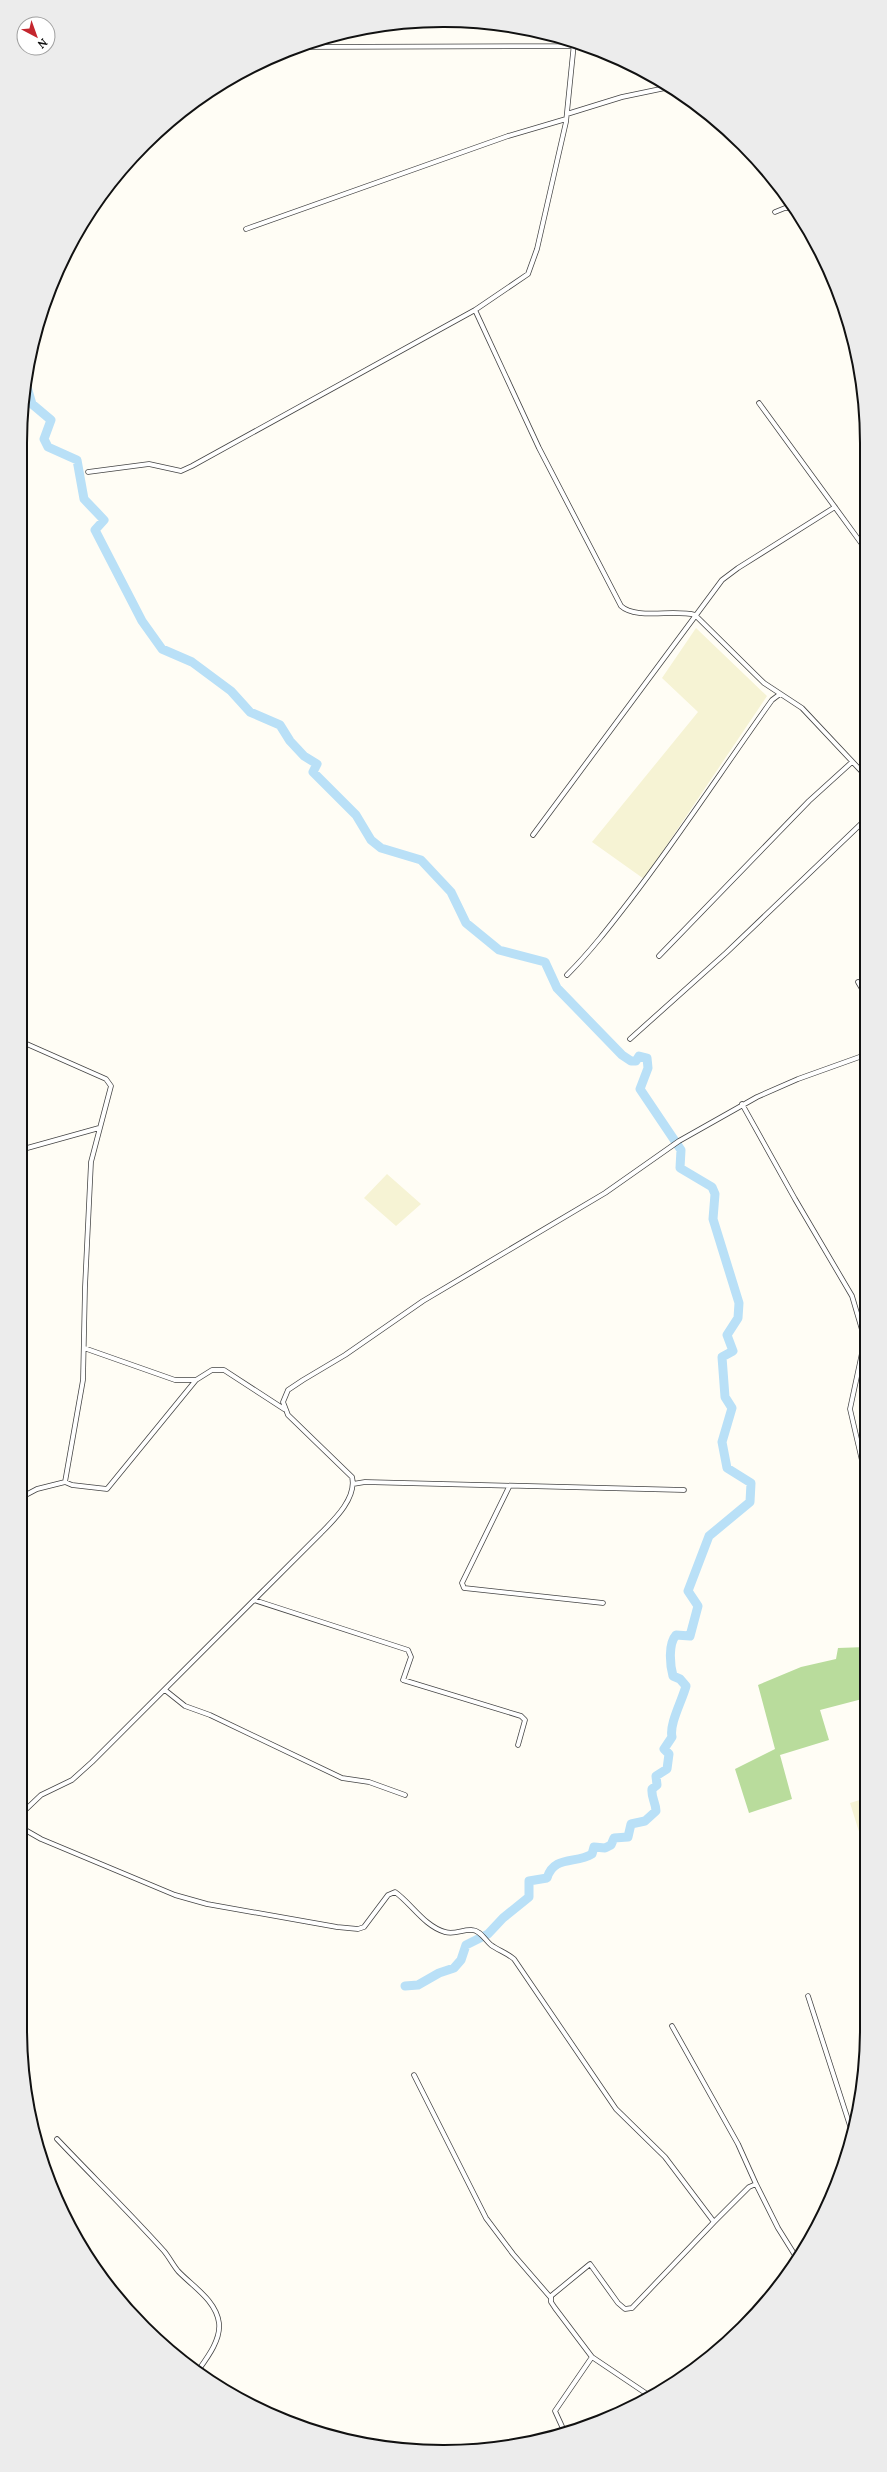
<svg xmlns="http://www.w3.org/2000/svg" width="887" height="2472" font-family="Lora,serif">
  <style>
    .farmland { fill: #f6f3d4 }
    .forest { fill: #b9dc9c }
    .lines { fill: none; stroke-linecap: round; stroke-linejoin: round }
    .river { stroke: #b9e0f7; stroke-width: 9 }
    .minor-casing { stroke: #444; stroke-width: 5.5 }
    .minor { stroke: #fff; stroke-width: 4 }
    .rim { fill: none; stroke: #111; stroke-width: 2 }
  </style>
  <rect width="100%" height="100%" fill="#fffdf5"/>
  <!-- farmland -->
  <path class="farmland" d="M 696,628 L 767,696 L 644,879 L 592,842 L 698,712 L 662,678 Z
    M 387,1174 L 421,1204 L 396,1226 L 364,1198 Z
    M 866,1798 L 867,1837 L 861,1838 L 850,1803 Z"/>
  <!-- forest -->
  <path class="forest" d="M 866,1647 L 866,1698 L 820,1710 L 829,1740 L 780,1755 L 792,1799 L 749,1813 L 735,1769 L 775,1749 L 758,1685 L 801,1667 L 836,1659 L 838,1648 Z"/>
  <g class="lines">
    <!-- river -->
    <path class="river" d="M 27,387 L 32,404 L 51,420 L 44,439 L 48,447 L 77,460 L 84,499 L 104,520 L 95,530 L 142,621 L 162,649 L 192,662 L 231,691 L 250,712 L 280,725 L 290,741 L 304,756 L 317,764 L 313,772 L 356,815 L 371,840 L 381,848 L 421,860 L 451,892 L 466,923 L 499,950 L 545,962 L 557,988 L 622,1055 L 631,1061 L 636,1061 L 639,1056 L 647,1058 L 648,1068 L 640,1089 L 681,1150 L 680,1168 L 712,1187 L 715,1194 L 713,1219 L 739,1303 L 738,1318 L 727,1335 L 733,1351 L 722,1357 L 725,1397 L 732,1408 L 722,1442 L 727,1468 L 751,1483 L 750,1502 L 709,1536 L 688,1591 L 698,1606 L 690,1636 L 676,1635 C 668,1644 670,1665 673,1676 L 680,1679 L 686,1686 C 682,1701 669,1724 672,1737 L 664,1749 L 669,1754 L 667,1769 L 656,1776 L 657,1785 L 652,1789 C 651,1798 656,1803 656,1811 L 645,1821 L 631,1824 L 628,1837 L 614,1838 L 611,1845 L 605,1848 L 594,1847 L 592,1854 C 576,1864 554,1855 547,1878 L 529,1881 L 529,1897 L 503,1918 L 488,1934 L 466,1945 L 461,1960 L 454,1968 L 439,1973 L 418,1985 L 405,1986"/>
    <!-- minor casing -->
    <g class="minor-casing">
      <path id="minor" d="M 297,47 L 574,46
        M 567,114 L 622,97 L 670,87
        M 775,212 L 785,208 L 791,208
        M 246,229 L 508,136 L 566,119
        M 475,310 L 539,448 L 621,606 C 636,620 674,609 695,615 L 764,683 L 802,708 L 864,774
        M 759,403 L 864,547
        M 88,472 L 149,464 L 181,471 L 192,466 L 475,310 L 528,274 L 537,249 L 566,122 L 574,43
        M 533,835 L 722,580 L 738,568 L 835,507
        M 659,956 L 809,801 L 852,762
        M 567,975 C 590,952 610,926 630,900 C 680,835 724,767 772,700 L 780,694
        M 858,982 L 865,994
        M 630,1039 L 726,953 L 864,821
        M 20,1041 L 106,1079 L 111,1086 L 91,1162 L 85,1287 L 83,1380 L 65,1482 L 72,1485 L 107,1489 L 196,1380 L 212,1370 L 224,1370 L 284,1409
        M 742,1104 L 795,1199 L 852,1296 L 865,1340
        M 20,1150 L 99,1128
        M 865,1339 L 850,1409 L 866,1478
        M 84,1348 L 175,1380 L 196,1380
        M 353,1484 L 365,1482 L 684,1490
        M 509,1487 L 462,1583 L 464,1588 L 603,1603
        M 20,1498 L 37,1489 L 65,1482
        M 254,1600 L 408,1650 L 411,1657 L 403,1680 L 521,1716 L 525,1720 L 518,1745
        M 165,1690 L 185,1706 L 210,1715 L 342,1778 L 369,1782 L 405,1795
        M 20,1815 L 41,1795 L 72,1780 L 92,1762 L 321,1533 C 334,1520 357,1498 352,1477 L 288,1415 L 283,1402 L 288,1390 L 303,1380 L 345,1355 L 423,1301 L 605,1193 L 679,1141 L 757,1097 L 798,1079 L 865,1055
        M 20,1827 L 41,1839 L 175,1895 L 207,1904 L 337,1927 L 358,1929 L 364,1927 L 388,1895 L 395,1892 C 411,1903 424,1926 445,1932 C 455,1935 463,1929 472,1930 C 480,1930 485,1940 491,1945 C 498,1950 507,1953 514,1959 L 616,2109 L 665,2157 L 714,2222 L 632,2308 L 625,2309 L 618,2303 L 590,2264 L 551,2296 L 551,2302 L 555,2308 L 592,2357 L 650,2396
        M 808,1996 L 853,2135
        M 672,2026 L 738,2144 L 756,2184
        M 414,2075 L 486,2218 L 513,2254 L 551,2298
        M 57,2139 C 92,2176 130,2213 164,2251 C 169,2257 173,2265 178,2271 C 192,2286 216,2300 219,2323 C 221,2340 207,2358 197,2372
        M 714,2222 L 749,2187 L 756,2184 L 778,2228 L 798,2260
        M 565,2433 L 555,2411 L 592,2357"/>
    </g>
    <!-- minor -->
    <use href="#minor" class="minor"/>
  </g>
  <!-- crop -->
  <path d="M0 0H887V2472H0ZM443 27H444A416 416 0 0 1 860 443V2029A416 416 0 0 1 444 2445H443A416 416 0 0 1 27 2029V443A416 416 0 0 1 443 27Z" fill="#ececec" fill-rule="evenodd"/>
  <path class="rim" d="M443 27H444A416 416 0 0 1 860 443V2029A416 416 0 0 1 444 2445H443A416 416 0 0 1 27 2029V443A416 416 0 0 1 443 27Z"/>
  <!-- north arrow -->
  <g transform="translate(36 36) rotate(139)"><circle r="19" fill="#ffffff" stroke="#a0a0a0"/>
  <path d="M0-3L7 15L0 10L-7 15Z" fill="#c4262e"/>
  <text y="-6" font-size="11" font-weight="bold" text-anchor="middle" fill="#111111">N</text>
  </g>
</svg>
